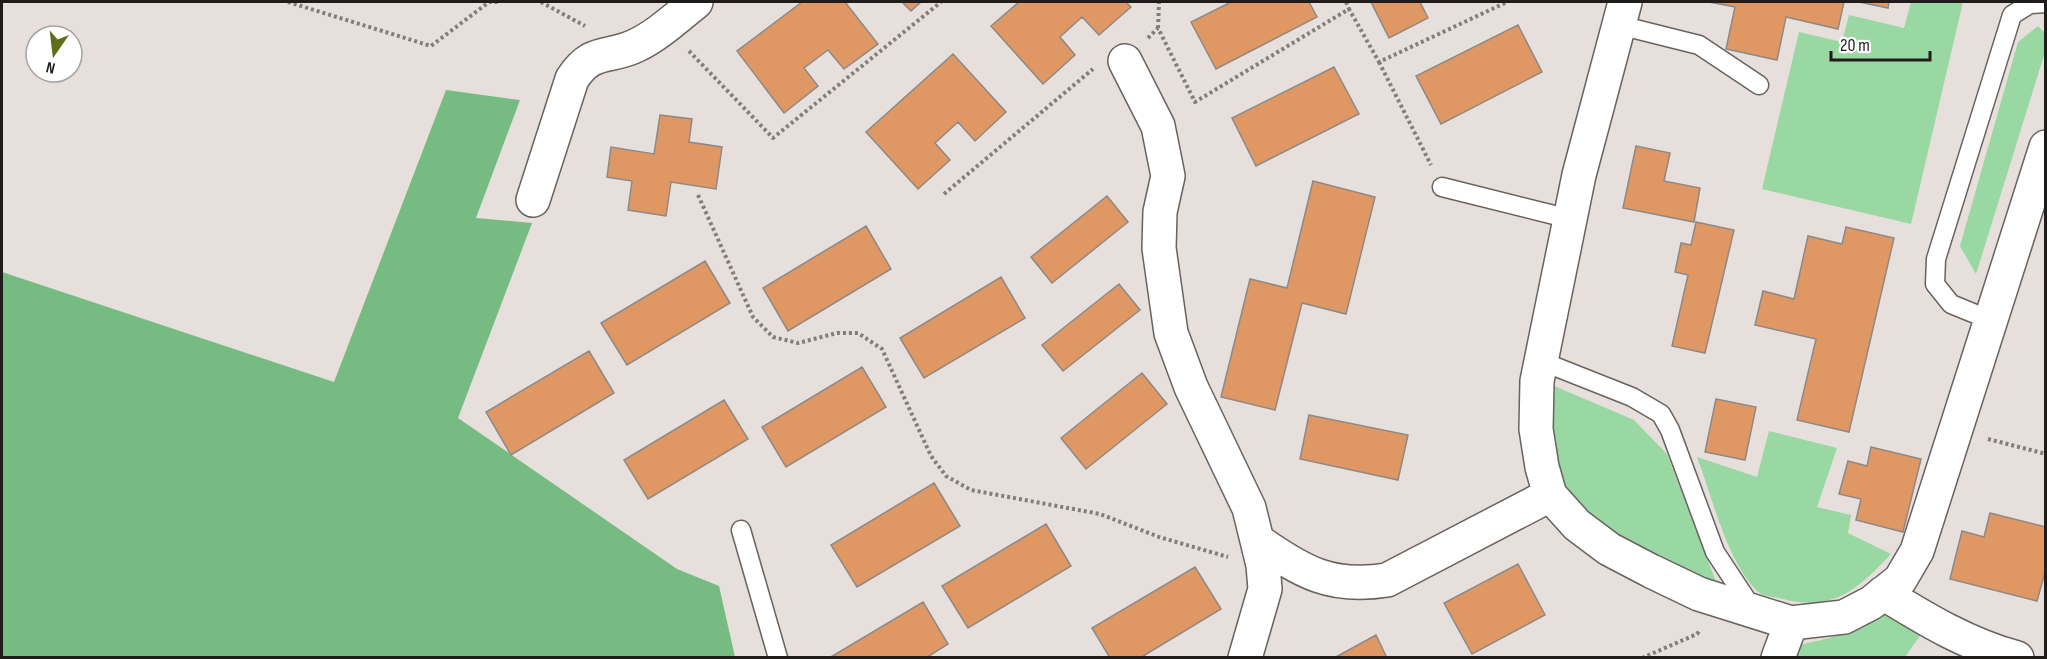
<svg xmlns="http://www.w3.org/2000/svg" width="2047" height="659" font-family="'Sofia Sans Condensed',sans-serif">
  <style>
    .green { fill: #99d8a2 }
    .forest { fill: #76bb81 }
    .building { fill: #df9764; stroke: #8f8985; stroke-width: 1.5 }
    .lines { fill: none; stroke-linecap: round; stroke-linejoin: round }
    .service-casing { stroke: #68635f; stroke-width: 21 }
    .minor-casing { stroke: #68635f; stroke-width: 36 }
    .path { stroke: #837e7c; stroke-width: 4; stroke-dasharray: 3 3; stroke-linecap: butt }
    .service { stroke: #fff; stroke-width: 18 }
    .minor { stroke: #fff; stroke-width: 33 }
  </style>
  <rect width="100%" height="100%" fill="#e6dfdb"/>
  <!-- green -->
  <path class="green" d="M 1911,2 L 1963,2 L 1911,224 L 1762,189 L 1799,32 L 1842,42 L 1849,15 L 1904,28 Z
    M 2038,26 L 2045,33 L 2045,52 L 1976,274 L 1960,246 L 2018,42 Z
    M 1552,385 L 1634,420 L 1667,454 L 1720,592 L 1590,523 L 1567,492 L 1554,457 L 1545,414 Z
    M 1769,431 L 1837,448 L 1817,507 L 1851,515 L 1848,533 L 1891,554 C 1858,589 1834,612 1783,599 C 1776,597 1763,597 1757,591 C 1726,559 1713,499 1697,457 L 1757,477 Z
    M 1887,610 L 1922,633 L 1905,657 L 1787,658 L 1791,646 C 1827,640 1858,632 1887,610 Z"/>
  <!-- forest -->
  <path class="forest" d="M 446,90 L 520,100 L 476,218 L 532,223 L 458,418 L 677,569 L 719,586 L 735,657 L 2,658 L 2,272 L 334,382 Z"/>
  <!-- building -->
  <path class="building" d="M 802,2 L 845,2 L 878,44 L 844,69 L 828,50 L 804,68 L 818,86 L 784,113 L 737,51 Z
    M 902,2 L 921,2 L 911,11 Z
    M 1019,2 L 1126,2 L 1131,7 L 1099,35 L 1082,17 L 1060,37 L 1075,55 L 1043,84 L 991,26 Z
    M 1231,2 L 1309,2 L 1317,17 L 1216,69 L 1191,22 Z
    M 1371,2 L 1420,2 L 1428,18 L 1389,38 Z
    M 1709,2 L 1844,2 L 1838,29 L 1786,17 L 1777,60 L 1726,49 L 1735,7 Z
    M 1859,2 L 1889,2 L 1888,8 Z
    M 1518,25 L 1542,72 L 1441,124 L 1416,76 Z
    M 953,54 L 1006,112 L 975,141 L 958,122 L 935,143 L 950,160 L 918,189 L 866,132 Z
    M 1334,67 L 1359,114 L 1256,166 L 1232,118 Z
    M 660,115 L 692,119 L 689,142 L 722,147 L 716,189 L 671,182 L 666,216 L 628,210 L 632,181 L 607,177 L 611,147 L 654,154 Z
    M 1636,146 L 1670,153 L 1664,181 L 1700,188 L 1694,222 L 1623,208 Z
    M 1313,181 L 1375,197 L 1346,314 L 1302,303 L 1275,410 L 1221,397 L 1250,279 L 1287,288 Z
    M 1107,196 L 1128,222 L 1052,283 L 1031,257 Z
    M 1696,222 L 1734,230 L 1705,353 L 1672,346 L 1688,275 L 1675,272 L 1681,243 L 1691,245 Z
    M 866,226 L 891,269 L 788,331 L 763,288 Z
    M 1846,227 L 1894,238 L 1849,432 L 1797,420 L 1816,339 L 1755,325 L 1763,291 L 1794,299 L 1808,236 L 1842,244 Z
    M 705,261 L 730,303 L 627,365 L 601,323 Z
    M 1001,277 L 1025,318 L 924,378 L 900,338 Z
    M 1119,284 L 1140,310 L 1063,371 L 1042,345 Z
    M 589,351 L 614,393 L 511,455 L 486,412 Z
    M 862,367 L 886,407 L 786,467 L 762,427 Z
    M 1142,373 L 1167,404 L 1086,469 L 1061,438 Z
    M 1716,399 L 1756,407 L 1745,460 L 1705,452 Z
    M 724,400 L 748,439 L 648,499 L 624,460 Z
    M 1309,415 L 1408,435 L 1398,480 L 1300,459 Z
    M 1871,447 L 1921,459 L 1903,532 L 1856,520 L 1861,499 L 1839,494 L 1848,461 L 1867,466 Z
    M 934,483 L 960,526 L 857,587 L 831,545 Z
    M 1990,513 L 2046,527 L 2046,569 L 2037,601 L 1950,579 L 1962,531 L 1984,537 Z
    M 1046,524 L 1071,566 L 968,628 L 942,586 Z
    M 1518,564 L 1545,615 L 1472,654 L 1444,603 Z
    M 1195,567 L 1221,609 L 1140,658 L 1110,658 L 1092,628 Z
    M 923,602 L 948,644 L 926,658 L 829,658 Z
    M 1376,635 L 1387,658 L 1334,658 Z"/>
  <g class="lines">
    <!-- service casing -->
    <g class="service-casing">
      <path id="service" d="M 1619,25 L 1699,45 L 1759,85
        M 1442,187 L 1570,219
        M 1990,320 L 1951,304 L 1935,284 L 1936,259 L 2012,15 L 2030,4 L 2046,3
        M 1541,361 L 1632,397 L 1661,414 L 1670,430 L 1715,552 L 1752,608
        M 741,530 L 778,658"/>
    </g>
    <!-- minor casing -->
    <g class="minor-casing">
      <path id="minor" d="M 1625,2 L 1579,175 L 1537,381 L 1536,429 L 1542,467 L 1550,495 L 1577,525 L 1609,549 L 1651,571 L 1699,594 L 1791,623 L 1844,617 L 1871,603 L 1900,580 L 1917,551 L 2046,147
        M 1125,61 L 1158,126 L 1168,176 L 1160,212 L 1159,248 L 1171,333 L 1191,387 L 1249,508 L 1263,565 L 1265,589 L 1245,658
        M 533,200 L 572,79 C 592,48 607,59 635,46 C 657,36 677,17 696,2
        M 1258,541 C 1302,572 1331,589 1387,580 L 1550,495
        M 1883,593 C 1925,619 1968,645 2017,658
        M 1778,658 L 1791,623"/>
    </g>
    <!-- path -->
    <path class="path" d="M 288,2 L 431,46 L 489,2 L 499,2
      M 541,2 L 585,26
      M 1346,2 L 1349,9
      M 1158,28 L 1159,2
      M 1148,38 L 1158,28 L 1195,102 L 1349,9 L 1379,62 L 1507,2
      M 689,51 L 773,138 L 941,2
      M 1379,62 L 1431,165
      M 944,194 L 1093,69
      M 698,195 L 753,317 L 773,337 L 798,343 L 837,333 L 858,333 L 882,349 L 931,456 L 946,476 L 971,490 L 1100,514 L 1159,537 L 1228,557
      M 1988,439 L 2046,454
      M 1642,658 L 1697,634 L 1700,630"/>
    <!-- service -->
    <use href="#service" class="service"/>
    <!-- minor -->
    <use href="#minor" class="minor"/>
  </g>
  <!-- border -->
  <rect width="2047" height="659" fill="none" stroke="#1f1c1b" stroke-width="6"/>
  <!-- north arrow -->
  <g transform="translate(54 54) rotate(194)"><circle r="28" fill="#ffffff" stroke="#a5a4a4" stroke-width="1.5"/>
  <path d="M0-4.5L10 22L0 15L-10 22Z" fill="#616e18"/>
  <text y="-9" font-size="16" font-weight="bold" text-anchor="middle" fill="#1f1c1b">N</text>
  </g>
  <!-- scale -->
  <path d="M1831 51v9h99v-9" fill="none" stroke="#1f1c1b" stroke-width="3"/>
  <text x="1840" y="51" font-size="18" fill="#1f1c1b" stroke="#ffffff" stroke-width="4.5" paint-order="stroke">20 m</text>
</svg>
